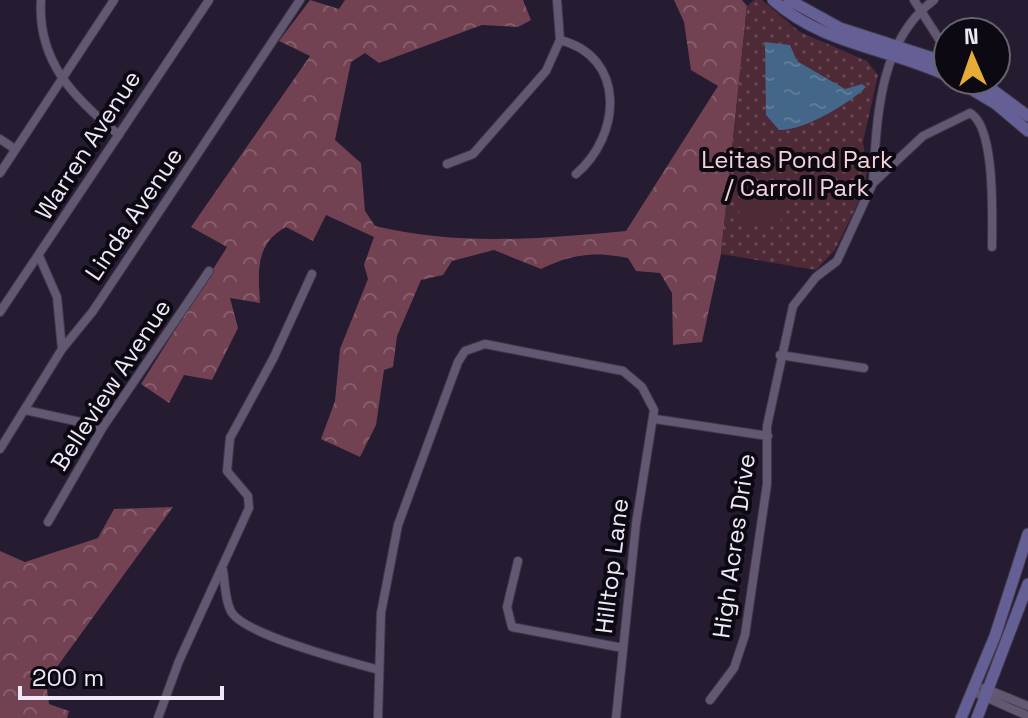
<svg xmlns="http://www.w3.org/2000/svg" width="1028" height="718" font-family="'Space Grotesk',sans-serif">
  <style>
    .forest { fill: url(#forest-crowns) }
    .park { fill: url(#park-dots) }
    .pitch { fill: #4e2936 }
    .water { fill: url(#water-ripples) }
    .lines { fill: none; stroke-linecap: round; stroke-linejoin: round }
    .street-casing { stroke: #40384a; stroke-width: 10 }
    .secondary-casing { stroke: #40384a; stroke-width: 13 }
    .street { stroke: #635872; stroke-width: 8 }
    .secondary { stroke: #645f95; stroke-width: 11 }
    .labels { text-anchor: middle; stroke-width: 8; stroke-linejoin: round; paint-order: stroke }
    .street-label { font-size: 24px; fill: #eee8f7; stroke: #0d0912 }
    .park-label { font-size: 24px; fill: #f5d3dd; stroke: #0d0912 }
  </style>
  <defs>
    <pattern id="forest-crowns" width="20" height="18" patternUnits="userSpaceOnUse" patternTransform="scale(2)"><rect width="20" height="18" fill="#724252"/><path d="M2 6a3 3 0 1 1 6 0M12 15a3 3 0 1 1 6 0" fill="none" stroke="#865d6c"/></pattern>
    <pattern id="park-dots" width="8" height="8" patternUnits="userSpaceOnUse" patternTransform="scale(2)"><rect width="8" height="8" fill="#4e2936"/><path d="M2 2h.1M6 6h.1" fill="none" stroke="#684854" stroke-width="1.8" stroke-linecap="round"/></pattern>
    <pattern id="water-ripples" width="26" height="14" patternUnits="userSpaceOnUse" patternTransform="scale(2)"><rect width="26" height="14" fill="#436689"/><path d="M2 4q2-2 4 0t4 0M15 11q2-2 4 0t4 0" fill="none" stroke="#5e7c9a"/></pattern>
  </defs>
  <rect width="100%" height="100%" fill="#251c31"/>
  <!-- forest -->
  <path class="forest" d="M 310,0 L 339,9 L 345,0 L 523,0 L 531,20 L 518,27 L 482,25 L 379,63 L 365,53 L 351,62 L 335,140 L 361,163 L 365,211 L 375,226 C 457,246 542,239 626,231 L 718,86 L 691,70 L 684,22 L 674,0 L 742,0 L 747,6 L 721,254 L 702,342 L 673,345 L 672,293 L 660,273 L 636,271 L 628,258 C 595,251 571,254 541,269 L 494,250 L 452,261 L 443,275 L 421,280 L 397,336 L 393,367 L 384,370 L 376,425 L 360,457 L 321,439 L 335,401 L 340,349 L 368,279 L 364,265 L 374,237 L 326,215 L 313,241 L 286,227 C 255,244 258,271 260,303 L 230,298 L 238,328 L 212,380 L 184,375 L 169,403 L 141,384 L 227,247 L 191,227 L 310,56 L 279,41 Z
    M 173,507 L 46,682 L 49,704 L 69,711 L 67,718 L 0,718 L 0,551 L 25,562 L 98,538 L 114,509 Z"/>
  <!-- park -->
  <path class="park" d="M 754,0 L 762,0 L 800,32 L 867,61 L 878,75 L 863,142 L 867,172 L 864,191 L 835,250 L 816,270 L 721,254 L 747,6 Z"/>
  <!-- pitch -->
  <path class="pitch" d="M 753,183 C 778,182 789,206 778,227 L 747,222 L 739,212 L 746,185 Z"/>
  <!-- water -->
  <path class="water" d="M 765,42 L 790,45 L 797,61 L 845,89 L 862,84 L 866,87 C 849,104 803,131 779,130 L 766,115 Z"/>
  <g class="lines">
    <!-- street casing -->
    <g class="street-casing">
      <path id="street" d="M 41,0 C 37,62 75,99 119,135
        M 914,0 L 946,50
        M 560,40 C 627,57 621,136 576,174
        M 0,139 L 15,149
        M 447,164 L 473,154 L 546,71 L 560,40 L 557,0
        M 0,173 L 114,0
        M 873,182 C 877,120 878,41 934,0
        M 39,256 L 57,297 L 62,349
        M 0,312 L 209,0
        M 780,355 L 864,368
        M 25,410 L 103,427
        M 655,419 L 768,436
        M 0,449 L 62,349 L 93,311 L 300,0
        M 48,522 L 103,427 L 209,271
        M 518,561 L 507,607 L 512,627 L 623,648
        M 223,570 C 225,583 225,602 232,613 C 248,636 350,662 379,670
        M 984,688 L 1028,706
        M 972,691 L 1028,716
        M 710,700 L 734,668 L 745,635 L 767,484 L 767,426 L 793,306 L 816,277 L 837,261 L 873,183 L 923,136 L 970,113 C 996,127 992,219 992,247
        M 158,718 L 179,661 L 249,508 L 248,496 L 227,471 L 230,438 L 274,357 L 312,274
        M 378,718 L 381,613 L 398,525 L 458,362 L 465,351 L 485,344 L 623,371 L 642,387 L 654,410 L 636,524 L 616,718"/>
    </g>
    <!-- secondary casing -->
    <g class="secondary-casing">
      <path id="secondary" d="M 773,0 C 823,45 889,48 948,76
        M 789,0 L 840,28 L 948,63
        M 956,80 L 996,104 L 1028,131
        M 979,80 L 1028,116
        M 961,718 L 995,636 L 1028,534
        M 977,718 L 1028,584"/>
    </g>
    <!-- street -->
    <use href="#street" class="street"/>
    <!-- secondary -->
    <use href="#secondary" class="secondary"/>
  </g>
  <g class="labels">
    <!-- street labels -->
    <g class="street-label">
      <text transform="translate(88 145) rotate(-57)" y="8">Warren Avenue</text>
      <text transform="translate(134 214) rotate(-56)" y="8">Linda Avenue</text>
      <text transform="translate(111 385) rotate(-57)" y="8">Belleview Avenue</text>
      <text transform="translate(734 546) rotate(-82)" y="8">High Acres Drive</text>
      <text transform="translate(612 566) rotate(-83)" y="8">Hilltop Lane</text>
    </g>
    <!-- park labels -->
    <g class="park-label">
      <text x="797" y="168">Leitas Pond Park<tspan x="797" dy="28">/ Carroll Park</tspan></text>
    </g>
  </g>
  <!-- north arrow -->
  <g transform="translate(972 56) rotate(358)"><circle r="38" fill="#0d0912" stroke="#67626e" stroke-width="2"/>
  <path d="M0-6L14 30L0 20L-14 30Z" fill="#e6ac36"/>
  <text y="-12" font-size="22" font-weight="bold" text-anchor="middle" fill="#eee8f7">N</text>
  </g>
  <!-- scale -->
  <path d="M20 686v12h202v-12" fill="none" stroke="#eee8f7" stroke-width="4"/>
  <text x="32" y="686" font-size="24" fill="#eee8f7" stroke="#0d0912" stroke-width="6" paint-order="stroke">200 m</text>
</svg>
